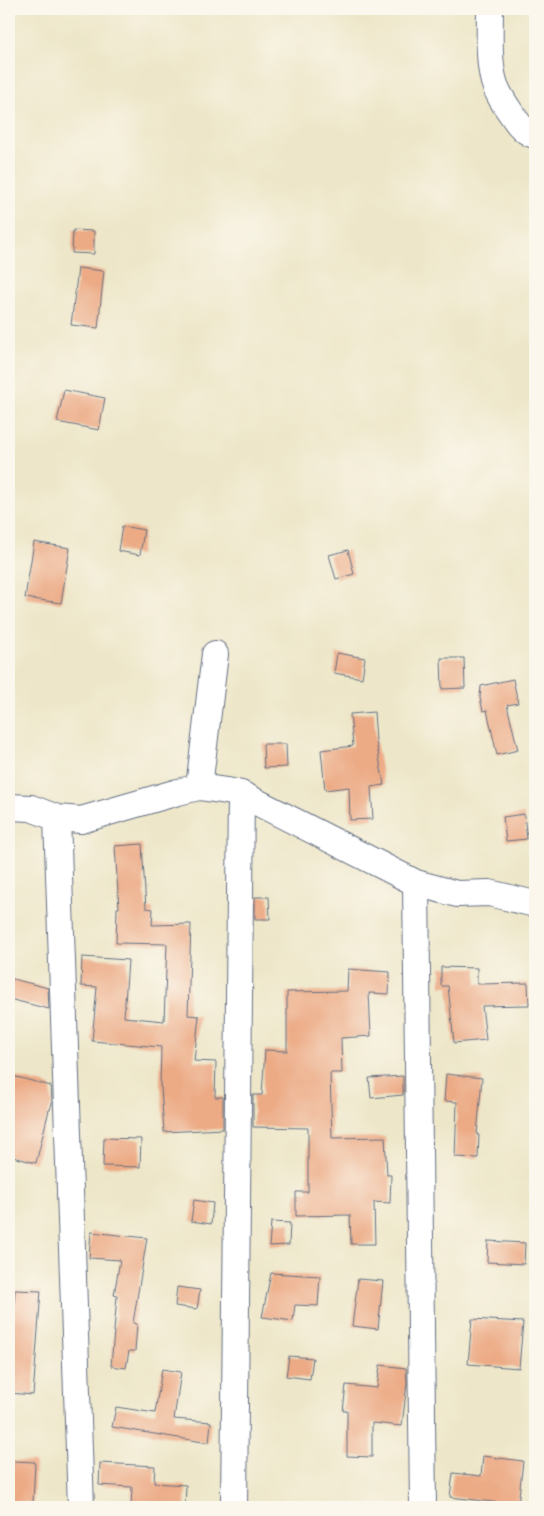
<svg xmlns="http://www.w3.org/2000/svg" width="544" height="1516" font-family="'IM FELL Double Pica',serif">
  <style>
    .building { fill: #ecaa85 }
    .lines { fill: none; stroke-linecap: round; stroke-linejoin: round }
    .minor-casing { stroke: #646f83; stroke-width: 28 }
    .minor { stroke: #fff; stroke-width: 26 }
  </style>
  <rect width="100%" height="100%" fill="#fbf7ec"/>
  <filter id="ink" filterUnits="userSpaceOnUse"><feTurbulence type="fractalNoise" baseFrequency=".02" numOctaves="2"/><feDisplacementMap in="SourceGraphic" scale="10" xChannelSelector="R" yChannelSelector="G"/><feConvolveMatrix kernelMatrix="1 2 1 2 8 2 1 2 1" color-interpolation-filters="sRGB"/></filter>
  <filter id="wash" filterUnits="userSpaceOnUse"><feTurbulence type="fractalNoise" baseFrequency=".0096" numOctaves="4" result="noise"/><feDisplacementMap in="SourceGraphic" scale="20" xChannelSelector="R" yChannelSelector="G"/><feGaussianBlur stdDeviation="1.12" result="paint"/><feColorMatrix in="noise" values="0 0 0 0 0 0 0 0 0 0 0 0 0 0 0 0 0 1.4 0 .05"/><feComposite in="paint" operator="in"/></filter>
  <g filter="url(#wash)">
    <rect width="100%" height="100%" fill="#ede6c8"/>
    <g id="blocks">
      <!-- building -->
      <path class="building" d="M 73,230 L 94,231 L 94,254 L 72,253 Z
        M 78,268 L 104,271 L 98,328 L 71,325 Z
        M 64,390 L 105,398 L 99,430 L 57,422 Z
        M 122,526 L 144,530 L 140,555 L 118,551 Z
        M 34,542 L 70,548 L 61,603 L 25,598 Z
        M 348,550 L 354,574 L 336,579 L 329,555 Z
        M 337,653 L 365,658 L 362,678 L 334,673 Z
        M 441,658 L 464,658 L 465,688 L 442,689 Z
        M 513,679 L 518,703 L 507,705 L 518,750 L 497,755 L 487,710 L 483,711 L 480,698 L 481,686 Z
        M 374,712 L 376,741 L 384,785 L 371,787 L 373,819 L 350,820 L 349,787 L 325,790 L 321,750 L 353,746 L 350,714 Z
        M 263,744 L 286,744 L 287,767 L 264,768 Z
        M 524,814 L 527,839 L 506,841 L 503,817 Z
        M 142,844 L 146,908 L 153,909 L 152,925 L 191,924 L 188,1015 L 199,1016 L 194,1061 L 216,1062 L 215,1097 L 223,1097 L 223,1129 L 164,1132 L 161,1087 L 160,1087 L 161,1047 L 92,1041 L 97,987 L 81,986 L 82,957 L 128,960 L 124,1017 L 164,1021 L 167,944 L 116,943 L 117,908 L 119,908 L 115,846 Z
        M 255,897 L 269,897 L 270,919 L 255,919 Z
        M 441,967 L 477,968 L 477,984 L 528,983 L 529,1005 L 482,1006 L 486,1040 L 454,1043 L 448,986 L 441,986 Z
        M 348,969 L 390,972 L 389,994 L 369,993 L 371,1036 L 341,1038 L 342,1073 L 330,1073 L 332,1138 L 385,1137 L 387,1175 L 391,1175 L 390,1203 L 374,1202 L 375,1244 L 351,1244 L 350,1215 L 296,1216 L 296,1192 L 308,1192 L 308,1128 L 253,1127 L 253,1095 L 262,1095 L 265,1050 L 287,1051 L 287,992 L 347,991 Z
        M 9,978 L 48,988 L 49,1009 L 9,999 Z
        M 446,1074 L 482,1078 L 477,1135 L 479,1135 L 478,1158 L 455,1157 L 457,1102 L 444,1101 Z
        M 9,1075 L 51,1086 L 52,1103 L 50,1110 L 49,1110 L 36,1163 L 9,1156 Z
        M 403,1076 L 403,1095 L 371,1098 L 369,1078 Z
        M 104,1138 L 141,1139 L 140,1167 L 103,1166 Z
        M 194,1200 L 213,1203 L 211,1224 L 191,1221 Z
        M 271,1222 L 290,1223 L 289,1245 L 269,1246 Z
        M 91,1232 L 147,1238 L 133,1323 L 137,1324 L 135,1351 L 129,1351 L 126,1368 L 111,1366 L 117,1296 L 114,1295 L 120,1260 L 89,1258 Z
        M 488,1241 L 525,1243 L 524,1264 L 487,1262 Z
        M 271,1273 L 320,1276 L 318,1306 L 295,1305 L 293,1321 L 262,1317 Z
        M 358,1279 L 383,1281 L 378,1329 L 352,1326 Z
        M 177,1287 L 200,1290 L 197,1309 L 175,1306 Z
        M 15,1290 L 41,1291 L 33,1395 L 9,1393 Z
        M 472,1319 L 523,1322 L 519,1368 L 468,1364 Z
        M 289,1356 L 313,1358 L 310,1379 L 286,1376 Z
        M 380,1365 L 406,1368 L 407,1383 L 402,1426 L 372,1423 L 372,1457 L 347,1456 L 347,1411 L 343,1411 L 346,1385 L 377,1388 Z
        M 162,1369 L 181,1372 L 174,1419 L 211,1422 L 209,1443 L 112,1427 L 116,1407 L 155,1413 Z
        M 483,1456 L 523,1461 L 518,1505 L 450,1497 L 453,1473 L 481,1476 Z
        M 13,1461 L 35,1462 L 33,1503 L 11,1502 Z
        M 100,1463 L 155,1466 L 154,1483 L 186,1485 L 185,1507 L 131,1507 L 132,1487 L 99,1485 Z"/>
    </g>
  </g>
  <g filter="url(#ink)">
    <use href="#blocks" fill-opacity="0" stroke="#646f83" stroke-width="1"/>
    <g class="lines">
      <!-- minor casing -->
      <g class="minor-casing">
        <path id="minor" d="M 490,9 C 490,31 488,60 494,82 C 498,96 507,107 515,119 C 519,125 527,134 535,135
          M 199,787 L 215,654
          M 9,807 L 31,808 L 57,818 L 81,820 L 178,792 L 199,787 L 227,791 L 241,794 L 416,883 L 457,894 L 489,893 L 535,904
          M 57,818 L 81,1507
          M 416,883 L 423,1507
          M 234,1507 L 241,794"/>
      </g>
      <!-- minor -->
      <use href="#minor" class="minor"/>
    </g>
  </g>
  <!-- margin -->
  <rect width="544" height="1516" fill="none" stroke="#fbf7ec" stroke-width="30"/>
</svg>
